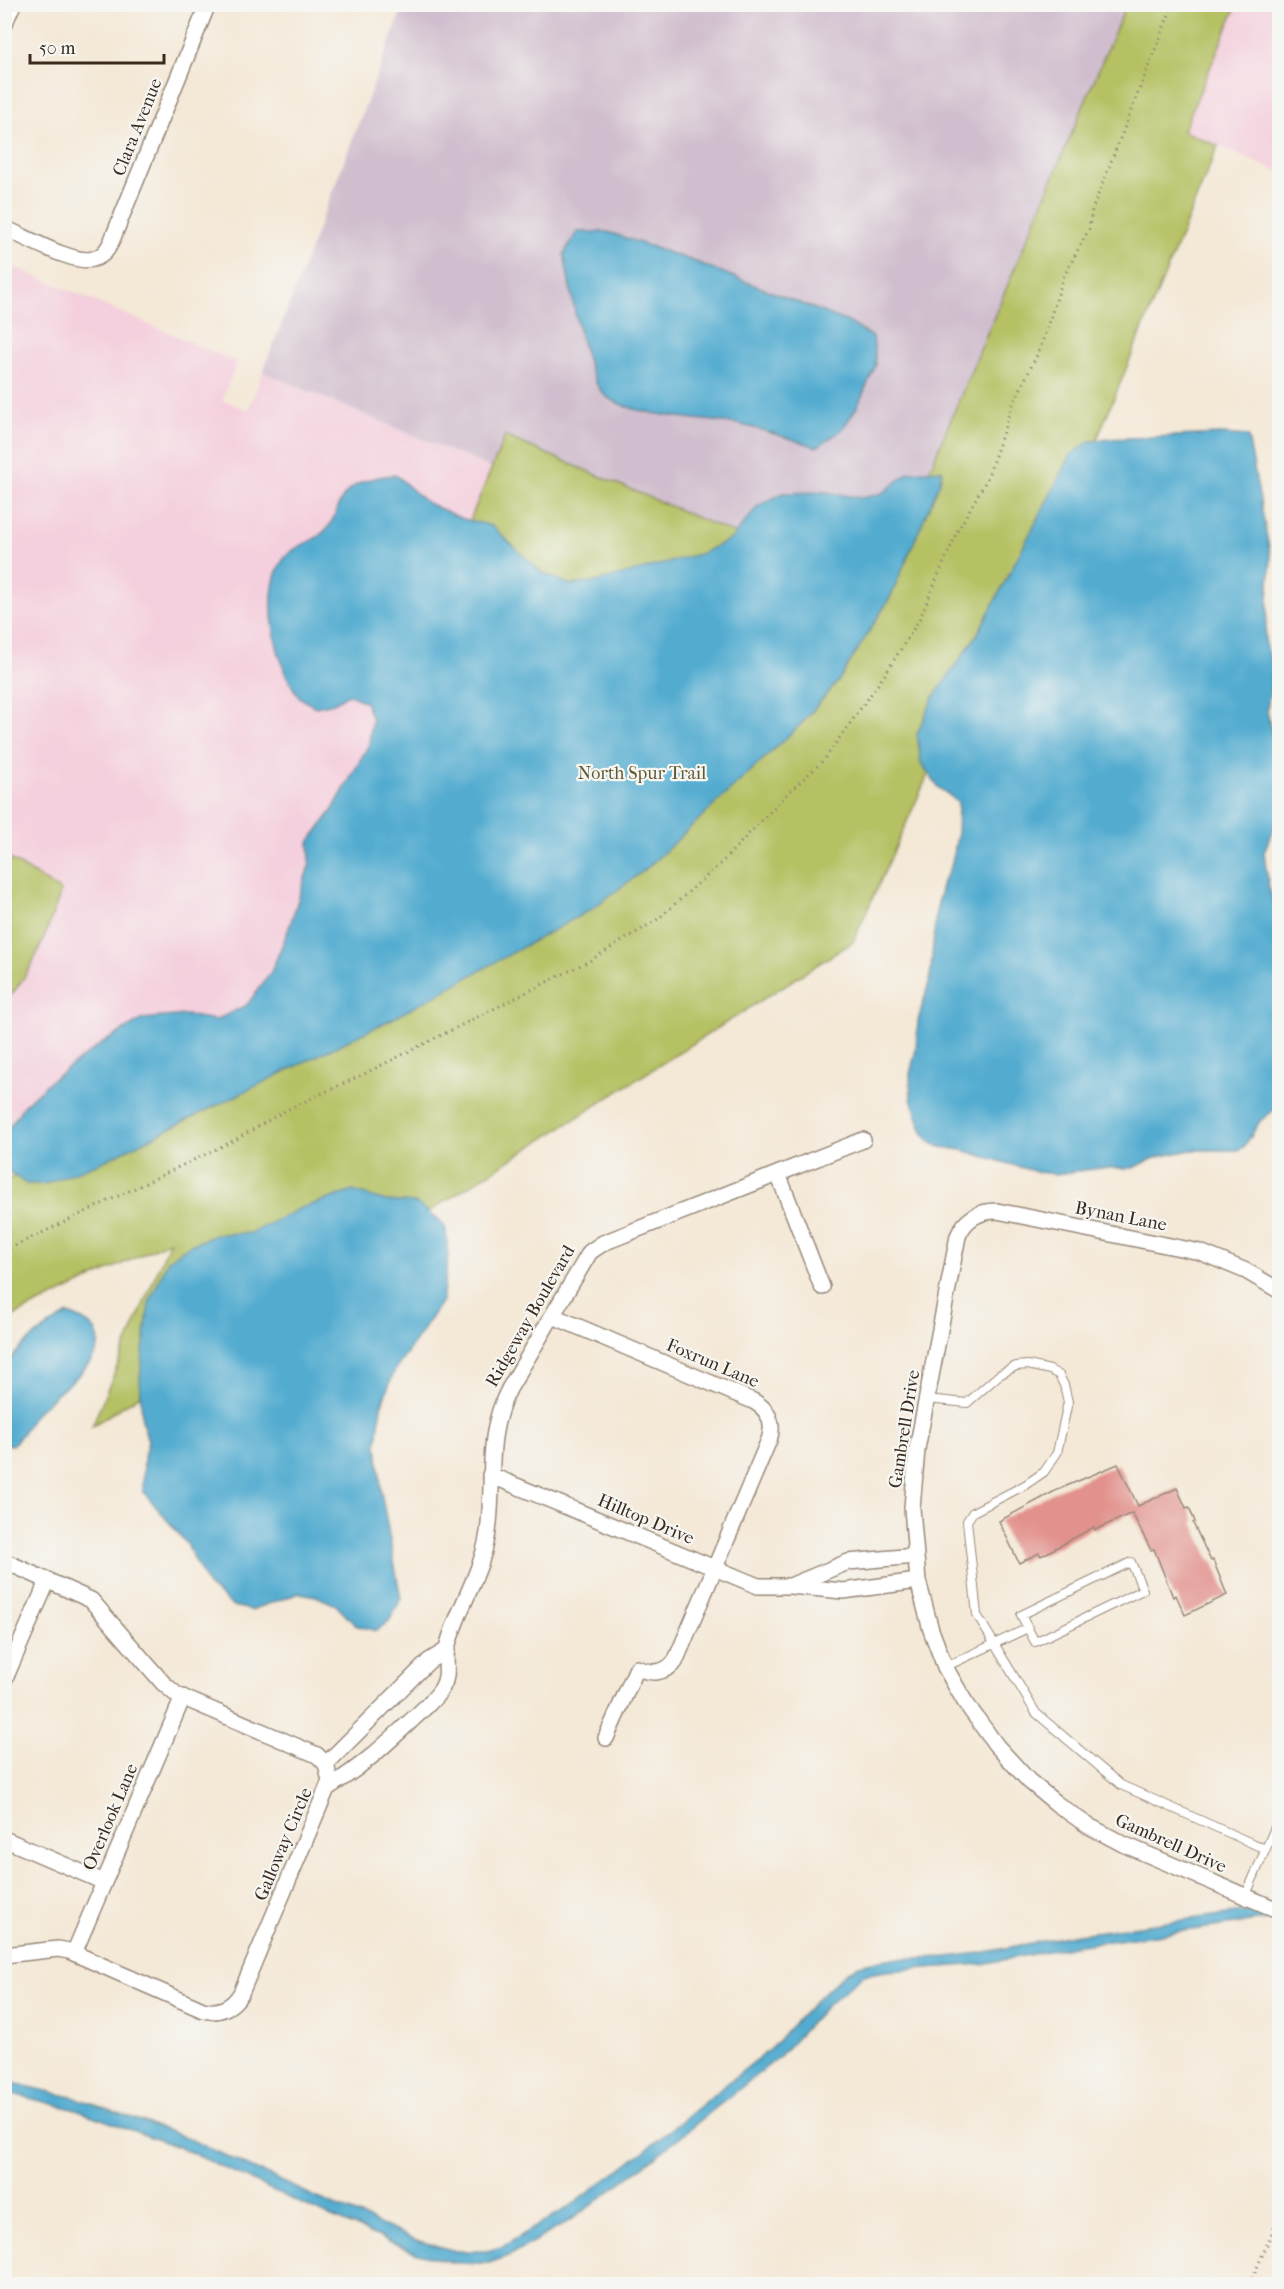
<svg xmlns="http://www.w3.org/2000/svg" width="1284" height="2289" font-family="'IM FELL French Canon',serif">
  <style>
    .built { fill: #f4cfdd }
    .industrial { fill: #d0bdcd }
    .green { fill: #b5c163; stroke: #787640; stroke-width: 1.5 }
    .water { fill: #53acd0; stroke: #476b77; stroke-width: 1.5 }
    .building { fill: #e2918c }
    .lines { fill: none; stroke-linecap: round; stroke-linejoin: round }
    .lane-casing { stroke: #98897a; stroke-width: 10 }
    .street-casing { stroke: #98897a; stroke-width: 18 }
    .path { stroke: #98897a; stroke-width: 3; stroke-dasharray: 1.5 4.5; stroke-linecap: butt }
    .lane { stroke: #fff; stroke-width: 8 }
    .street { stroke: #fff; stroke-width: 15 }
    .labels { text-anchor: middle; stroke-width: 4.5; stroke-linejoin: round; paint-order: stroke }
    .street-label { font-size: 18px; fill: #3b2a1e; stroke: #f6f6f2 }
    .park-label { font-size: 18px; fill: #605733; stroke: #f6f6f2 }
  </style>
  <rect width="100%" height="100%" fill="#f6f6f2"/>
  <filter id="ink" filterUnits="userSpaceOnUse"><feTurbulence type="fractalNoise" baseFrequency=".0167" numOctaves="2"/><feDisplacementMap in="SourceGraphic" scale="12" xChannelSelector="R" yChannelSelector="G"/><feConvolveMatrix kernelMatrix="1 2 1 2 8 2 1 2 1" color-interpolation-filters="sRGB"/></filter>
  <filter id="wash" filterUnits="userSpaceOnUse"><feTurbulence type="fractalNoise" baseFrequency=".008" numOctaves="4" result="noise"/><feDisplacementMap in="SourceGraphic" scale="24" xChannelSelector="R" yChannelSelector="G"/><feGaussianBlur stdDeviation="1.35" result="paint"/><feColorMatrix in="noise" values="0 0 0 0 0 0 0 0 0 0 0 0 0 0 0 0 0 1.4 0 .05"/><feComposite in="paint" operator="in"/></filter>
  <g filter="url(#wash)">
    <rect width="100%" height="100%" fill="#f4e8d6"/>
    <!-- built -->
    <path class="built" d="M 1237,5 L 1279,5 L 1279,172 L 1183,131 Z
      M 5,263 L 237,362 L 222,400 L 248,410 L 263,372 L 491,468 L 243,1066 L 5,1181 Z"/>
    <!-- industrial -->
    <path class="industrial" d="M 404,5 L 1126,5 L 877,594 L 505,437 L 491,468 L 263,372 Z"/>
    <!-- green -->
    <path class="green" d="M 1126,5 L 1237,5 L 1183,131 L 1218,146 L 1010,650 L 988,641 L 853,942 L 92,1426 L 170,1241 L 5,1320 L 5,1181 L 243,1065 L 505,436 L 877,594 Z
      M 4,855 L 61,891 C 47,931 35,970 5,1002 Z"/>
    <!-- water -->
    <path class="water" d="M 577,232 L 608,232 L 696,262 L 848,322 L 873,337 L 876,365 L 857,407 L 842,430 L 817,447 C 792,439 767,431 742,425 C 710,418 621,418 601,391 C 583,366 570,287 564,254 Z
      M 1221,434 L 1248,436 L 1271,559 L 1265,640 L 1273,669 L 1267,710 L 1279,769 L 1280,812 L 1264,852 L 1269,888 L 1279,920 L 1279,1106 L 1260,1121 L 1244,1147 L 1238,1150 L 1191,1150 L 1157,1157 L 1133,1168 L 1101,1168 L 1055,1174 L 1037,1172 L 962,1150 L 940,1147 L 931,1143 L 924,1135 L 911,1099 L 910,1074 L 916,1049 L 918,1021 L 930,979 L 936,912 L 943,881 L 951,867 L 957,837 L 958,802 L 938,787 L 921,763 L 917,734 L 933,698 L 978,633 L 1071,455 L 1090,441 L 1108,439 Z
      M 942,470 L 940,482 L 890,598 L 839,680 L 801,724 L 646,869 L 590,910 L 396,1017 L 104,1161 L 45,1184 L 26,1184 L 5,1169 L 5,1128 L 11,1125 L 24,1105 L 49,1082 L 104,1042 L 143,1019 L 185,1015 L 216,1020 L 247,1005 L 271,972 L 288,931 L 310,863 L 309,842 L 332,811 L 369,744 L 372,719 L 365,702 L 348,694 L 334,703 L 316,707 C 310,704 301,700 297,694 C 275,663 258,585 287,555 C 299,543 317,542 329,526 C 335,518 337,506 343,497 C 355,480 378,476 396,475 L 426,502 L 460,518 L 492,526 L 541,572 L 571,585 L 600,581 L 702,553 L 731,539 L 758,506 L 783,493 L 826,492 L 862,498 L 883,493 L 909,472 Z
      M 353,1191 L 386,1201 L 416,1203 L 440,1221 L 446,1229 L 448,1258 L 442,1301 L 394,1372 L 381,1406 L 377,1444 L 382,1497 L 401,1599 L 389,1621 L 376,1631 L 355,1625 L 336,1605 L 316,1596 L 300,1593 L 251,1610 L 233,1606 L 208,1586 L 187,1544 L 143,1491 L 144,1457 L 148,1441 L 142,1420 L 140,1378 L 144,1343 L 149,1303 L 168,1260 L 190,1245 L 218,1234 L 251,1233 L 301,1208 Z
      M 68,1314 C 143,1339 60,1387 37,1412 C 27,1423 24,1436 12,1445 L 5,1444 C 4,1421 1,1396 4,1374 C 8,1351 50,1324 68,1314 Z
      M 1279,1907 L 1279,1918 L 1074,1946 L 982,1964 L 886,1971 L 863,1975 L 825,2007 L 779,2057 L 650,2161 L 574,2218 L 509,2256 L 489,2263 L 454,2263 L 415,2252 L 313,2209 L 181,2148 L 76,2110 L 5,2092 L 5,2081 L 80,2099 L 185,2137 L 318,2198 L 419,2241 L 456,2251 L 487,2251 L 504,2246 L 567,2208 L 643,2152 L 771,2048 L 817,1999 L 844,1974 L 859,1965 L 885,1959 L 947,1957 L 980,1953 L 1072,1935 Z"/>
    <g id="blocks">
      <!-- building -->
      <path class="building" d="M 1118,1464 L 1138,1506 L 1177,1488 L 1186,1508 L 1189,1507 L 1195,1522 L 1193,1523 L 1211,1561 L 1213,1560 L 1227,1595 L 1185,1615 L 1176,1595 L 1173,1597 L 1154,1549 L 1151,1550 L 1132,1513 L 1095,1530 L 1094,1527 L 1041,1556 L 1039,1553 L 1019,1563 L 999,1521 L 1057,1490 Z"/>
    </g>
  </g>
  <g filter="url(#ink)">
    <use href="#blocks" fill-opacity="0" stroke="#98897a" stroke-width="1.5"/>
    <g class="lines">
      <!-- lane casing -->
      <g class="lane-casing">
        <path id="lane" d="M 927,1399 L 967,1403 L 999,1375 L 1016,1366 L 1028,1365 L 1050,1370 L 1059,1375 L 1064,1385 L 1068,1402 L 1057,1453 L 1044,1472 L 1025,1485 L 973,1512 L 967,1521 L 977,1615 L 1036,1713 L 1121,1785 L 1265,1849
          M 1131,1562 L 1143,1590 L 1035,1642 L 1021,1615 Z
          M 945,1667 L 1028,1628
          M 1245,1897 L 1280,1816"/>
      </g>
      <!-- street casing -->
      <g class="street-casing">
        <path id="street" d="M 4,25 L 13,4
          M 4,228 C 24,236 74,265 93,259 C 105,256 110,246 114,235 L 208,4
          M 778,1174 L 822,1287
          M 1280,1291 L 1246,1271 L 1200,1252 L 997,1211 C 979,1211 965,1219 958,1236 L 917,1449 L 912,1508 L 918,1581 L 931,1630 L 945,1667 L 965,1702 L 996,1745 L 1029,1781 L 1057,1804 L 1087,1825 L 1123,1844 L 1280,1911
          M 553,1316 L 753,1401 C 768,1409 775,1423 769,1440 L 675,1662 C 663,1674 652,1674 637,1668 L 606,1738
          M 490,1475 L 758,1586 L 790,1586 L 848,1562 L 915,1556
          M 4,1561 L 91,1600 L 163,1683 L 177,1695 L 317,1755 L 326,1764 L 330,1781 L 241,1993 C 233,2007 219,2014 203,2010 L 69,1951 L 58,1949 L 4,1955
          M 790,1586 L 843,1591 L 918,1581
          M 4,1681 L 48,1580
          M 326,1764 L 429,1661 L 447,1650
          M 329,1787 C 363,1766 385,1745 414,1718 C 423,1709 435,1700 442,1688 C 450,1674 444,1663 447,1648 C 458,1606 486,1568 489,1523 C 494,1476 486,1433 509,1389 L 590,1252 L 603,1243 L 863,1140
          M 4,1839 L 104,1882
          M 74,1953 L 183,1697"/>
      </g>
      <!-- path -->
      <path class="path" d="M 4,1251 L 235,1140 L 288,1109 L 360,1076 L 591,960 L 658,919 L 720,864 L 787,794 L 823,761 L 884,676 L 919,620 L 957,532 L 987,479 L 1012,406 L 1040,349 L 1064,276 L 1089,229 L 1092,210 L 1173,4
        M 1250,2284 L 1280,2214"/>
      <!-- lane -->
      <use href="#lane" class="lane"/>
      <!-- street -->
      <use href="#street" class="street"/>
    </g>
  </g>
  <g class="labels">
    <!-- street labels -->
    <g class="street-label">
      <text transform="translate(137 127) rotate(-68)" y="6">Clara Avenue</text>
      <text transform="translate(1121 1216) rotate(11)" y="6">Bynan Lane</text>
      <text transform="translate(530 1316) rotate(-60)" y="6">Ridgeway Boulevard</text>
      <text transform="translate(713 1363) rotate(23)" y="6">Foxrun Lane</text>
      <text transform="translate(904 1429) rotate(-81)" y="6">Gambrell Drive</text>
      <text transform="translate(646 1519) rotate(23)" y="6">Hilltop Drive</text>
      <text transform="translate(110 1817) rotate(-67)" y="6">Overlook Lane</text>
      <text transform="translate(1171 1843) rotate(24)" y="6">Gambrell Drive</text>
      <text transform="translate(283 1844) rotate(-67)" y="6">Galloway Circle</text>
    </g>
    <!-- park labels -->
    <g class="park-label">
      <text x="642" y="779">North Spur Trail</text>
    </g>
  </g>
  <!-- margin -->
  <rect width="1284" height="2289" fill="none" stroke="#f6f6f2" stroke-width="24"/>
  <!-- scale -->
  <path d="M30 54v9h134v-9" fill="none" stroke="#3b2a1e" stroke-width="3"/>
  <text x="39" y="54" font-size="18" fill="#3b2a1e" stroke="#f6f6f2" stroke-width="4.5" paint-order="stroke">50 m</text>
</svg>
